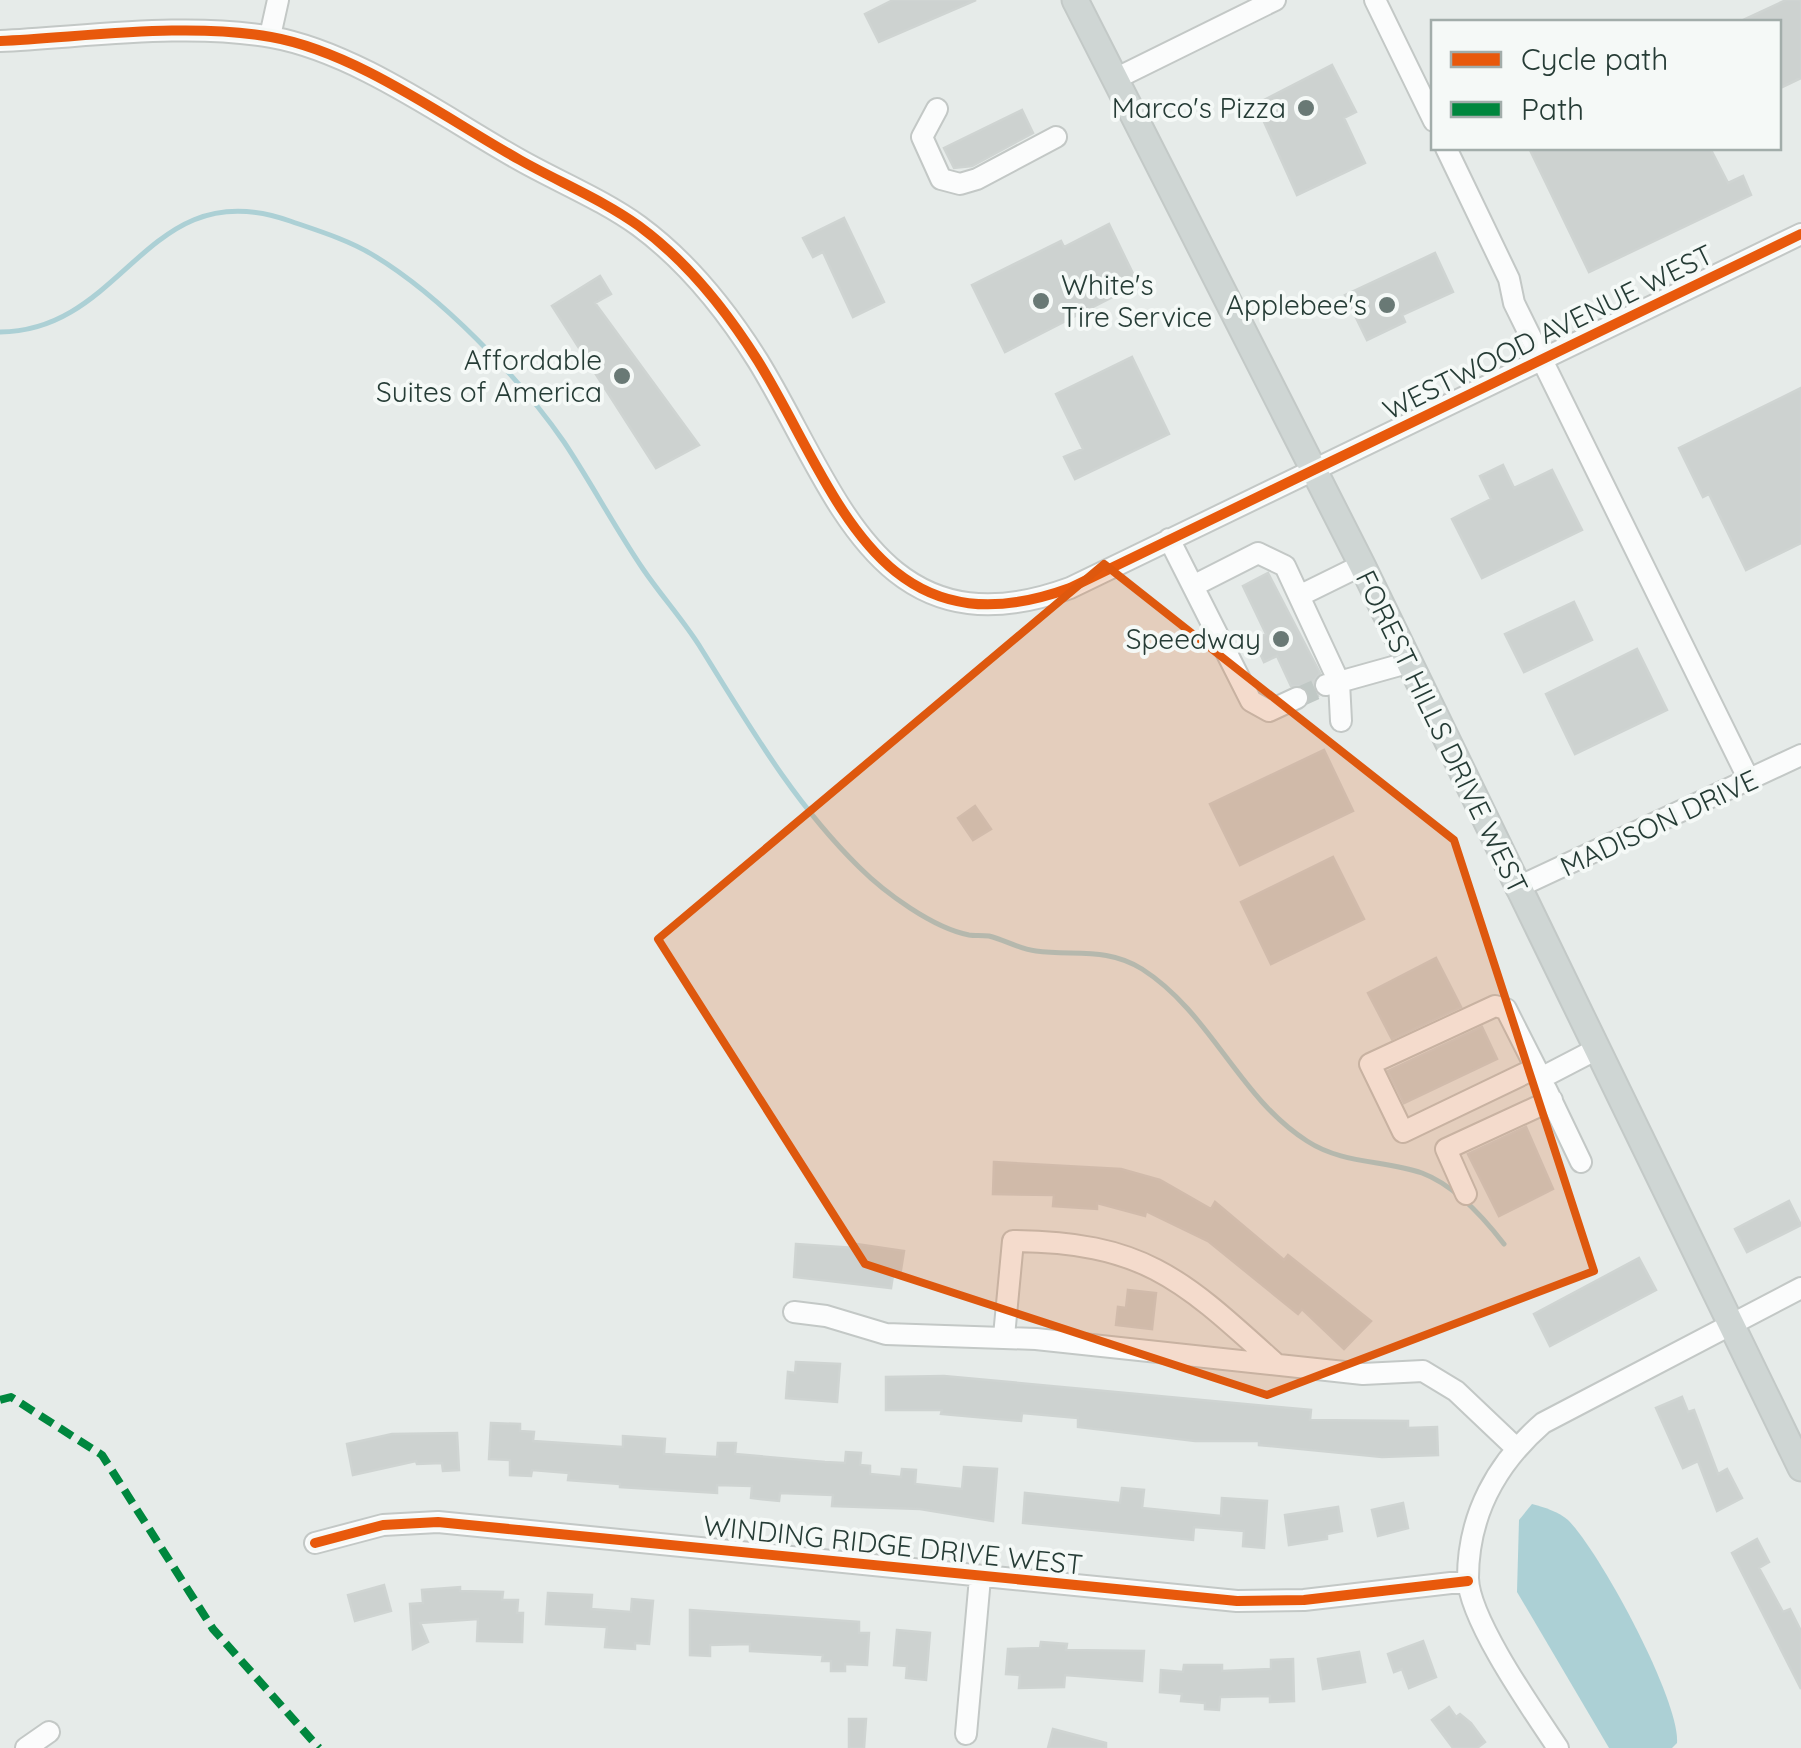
<svg xmlns="http://www.w3.org/2000/svg" width="1801" height="1748" font-family="Quicksand,sans-serif">
  <style>
    .water { fill: #acd0d5 }
    .lines { fill: none; stroke-linecap: round; stroke-linejoin: round }
    .stream { stroke: #acd0d5; stroke-width: 5 }
    .building { fill: #cdd2d0; stroke: #cfd4d2; stroke-width: 2.5 }
    .minor-tunnel { stroke: #c0c8c5; stroke-width: 20; stroke-dasharray: 20 10; stroke-linecap: butt }
    .minor-casing { stroke: #c3c8c6; stroke-width: 24 }
    .major-casing { stroke: #c3c9c7; stroke-width: 29 }
    .minor { stroke: #fbfcfc; stroke-width: 20 }
    .major { stroke: #cfd6d4; stroke-width: 25 }
    .quiet { stroke: #00873e; stroke-width: 8; stroke-dasharray: 15 8; stroke-linecap: butt }
    .cycleway-casing { stroke: #f5f9f7; stroke-width: 16 }
    .cycleway { stroke: #e8590c; stroke-width: 10 }
    .marked { fill: #de580e; fill-opacity: 0.2; stroke: #de580e; stroke-width: 8; stroke-linejoin: round }
    .poi-dot { fill: #697975; stroke: #f5f9f7; stroke-width: 4 }
    .labels { text-anchor: middle; stroke-width: 8; stroke-linejoin: round; paint-order: stroke }
    .poi-label { font-size: 28px; fill: #263c36; stroke: #f5f9f7; text-anchor: end }
    .street-label { font-size: 28px; fill: #263c36; stroke: #f5f9f7 }
  </style>
  <rect width="100%" height="100%" fill="#e6ebe9"/>
  <!-- water -->
  <path class="water" d="M 1532,1504 C 1544,1507 1559,1512 1568,1520 C 1600,1552 1680,1700 1677,1743 L 1672,1748 L 1609,1748 L 1517,1592 L 1519,1520 Z"/>
  <g class="lines">
    <!-- stream -->
    <path class="stream" d="M 0,332 C 127,331 147,170 290,221 C 316,230 349,240 373,255 C 441,296 519,377 564,442 C 592,484 615,528 643,569 C 662,597 685,622 702,650 C 750,727 794,803 859,867 C 885,893 933,928 969,935 C 975,936 982,935 989,936 C 1005,940 1019,949 1036,951 C 1074,956 1107,947 1142,969 C 1211,1013 1239,1098 1307,1141 C 1342,1164 1384,1160 1422,1173 C 1454,1185 1484,1218 1504,1244"/>
  </g>
  <!-- building -->
  <path class="building" d="M 893,0 L 976,0 L 879,42 L 865,14 Z
    M 1786,0 L 1801,0 L 1801,78 L 1778,89 L 1778,22 L 1739,22 Z
    M 1332,65 L 1356,112 L 1344,118 L 1365,163 L 1297,195 L 1256,104 Z
    M 1022,110 L 1033,133 L 972,166 L 954,168 L 944,148 Z
    M 1529,148 L 1710,148 L 1728,183 L 1743,176 L 1751,195 L 1589,272 Z
    M 844,218 L 884,302 L 853,317 L 823,252 L 813,257 L 803,238 Z
    M 1109,224 L 1138,284 L 1005,352 L 972,285 L 1061,241 L 1064,247 Z
    M 1435,253 L 1453,292 L 1402,315 L 1405,322 L 1367,340 L 1345,295 Z
    M 600,276 L 611,294 L 595,303 L 699,445 L 656,468 L 552,306 Z
    M 1132,357 L 1169,434 L 1075,479 L 1064,457 L 1083,449 L 1056,394 Z
    M 1801,388 L 1801,543 L 1746,570 L 1709,494 L 1703,497 L 1679,448 Z
    M 1503,465 L 1514,488 L 1552,470 L 1582,530 L 1482,578 L 1452,519 L 1491,499 L 1480,476 Z
    M 1268,573 L 1320,673 L 1313,682 L 1318,696 L 1311,699 L 1304,686 L 1291,686 L 1277,656 L 1264,662 L 1254,640 L 1266,634 L 1243,586 Z
    M 1574,602 L 1592,640 L 1524,672 L 1505,634 Z
    M 1637,649 L 1667,710 L 1575,754 L 1546,694 Z
    M 1324,750 L 1353,811 L 1240,865 L 1210,804 Z
    M 975,806 L 991,829 L 973,840 L 958,818 Z
    M 1333,857 L 1364,919 L 1271,964 L 1241,902 Z
    M 1436,958 L 1461,1007 L 1392,1039 L 1368,993 Z
    M 1482,1027 L 1497,1059 L 1404,1103 L 1388,1071 Z
    M 1526,1127 L 1553,1189 L 1499,1216 L 1468,1154 Z
    M 994,1162 L 1121,1169 L 1160,1180 L 1211,1209 L 1215,1202 L 1284,1260 L 1288,1255 L 1371,1321 L 1344,1349 L 1302,1309 L 1298,1314 L 1208,1241 L 1146,1211 L 1145,1216 L 1097,1203 L 1097,1209 L 1053,1206 L 1054,1195 L 993,1194 Z
    M 1789,1201 L 1801,1225 L 1747,1252 L 1735,1229 Z
    M 796,1244 L 856,1248 L 856,1244 L 904,1251 L 900,1276 L 893,1275 L 891,1288 L 794,1277 Z
    M 1639,1258 L 1656,1290 L 1550,1346 L 1534,1314 Z
    M 1128,1290 L 1156,1293 L 1152,1329 L 1116,1325 L 1118,1307 L 1126,1308 Z
    M 796,1362 L 840,1364 L 837,1402 L 786,1398 L 788,1372 L 795,1373 Z
    M 944,1376 L 1311,1410 L 1310,1420 L 1408,1421 L 1408,1428 L 1437,1427 L 1438,1455 L 1382,1457 L 1259,1445 L 1259,1441 L 1195,1441 L 1078,1427 L 1078,1418 L 1022,1413 L 1021,1421 L 941,1414 L 942,1410 L 886,1410 L 886,1377 Z
    M 1682,1397 L 1688,1412 L 1694,1410 L 1718,1474 L 1727,1469 L 1742,1498 L 1717,1511 L 1698,1461 L 1683,1468 L 1656,1408 Z
    M 491,1423 L 520,1424 L 520,1431 L 534,1432 L 533,1441 L 623,1447 L 623,1436 L 665,1439 L 664,1454 L 717,1457 L 718,1443 L 736,1443 L 735,1454 L 825,1462 L 845,1463 L 846,1452 L 861,1453 L 860,1465 L 870,1466 L 870,1474 L 901,1477 L 902,1469 L 916,1470 L 915,1484 L 962,1489 L 964,1467 L 997,1469 L 993,1521 L 920,1509 L 832,1506 L 833,1495 L 780,1493 L 779,1501 L 751,1498 L 752,1486 L 717,1485 L 717,1493 L 620,1487 L 620,1484 L 568,1480 L 569,1473 L 532,1470 L 531,1476 L 510,1475 L 510,1460 L 489,1459 Z
    M 457,1433 L 459,1470 L 443,1471 L 442,1463 L 417,1464 L 416,1461 L 353,1475 L 347,1444 L 392,1434 Z
    M 1122,1488 L 1144,1490 L 1142,1508 L 1221,1516 L 1222,1498 L 1267,1501 L 1264,1548 L 1243,1546 L 1244,1531 L 1194,1527 L 1193,1540 L 1023,1523 L 1025,1493 L 1120,1503 Z
    M 1403,1503 L 1408,1528 L 1378,1536 L 1372,1510 Z
    M 1338,1507 L 1342,1531 L 1327,1534 L 1327,1539 L 1289,1545 L 1285,1515 Z
    M 1757,1539 L 1769,1562 L 1759,1568 L 1783,1612 L 1790,1609 L 1801,1631 L 1801,1689 L 1732,1553 Z
    M 384,1585 L 391,1611 L 355,1621 L 348,1595 Z
    M 460,1587 L 460,1591 L 503,1592 L 502,1600 L 518,1600 L 517,1613 L 523,1613 L 522,1642 L 477,1641 L 478,1619 L 420,1623 L 428,1642 L 413,1649 L 410,1604 L 423,1603 L 422,1590 Z
    M 548,1593 L 592,1595 L 591,1609 L 631,1612 L 632,1599 L 653,1601 L 649,1644 L 635,1643 L 635,1649 L 605,1647 L 607,1627 L 546,1624 Z
    M 690,1610 L 859,1622 L 859,1633 L 869,1633 L 867,1665 L 845,1664 L 845,1671 L 831,1671 L 831,1661 L 822,1661 L 823,1655 L 750,1651 L 750,1644 L 710,1645 L 710,1656 L 690,1655 Z
    M 897,1630 L 930,1633 L 926,1680 L 906,1678 L 907,1666 L 894,1665 Z
    M 1423,1641 L 1436,1677 L 1409,1688 L 1402,1669 L 1394,1672 L 1388,1654 Z
    M 1041,1642 L 1067,1644 L 1066,1650 L 1144,1651 L 1142,1681 L 1065,1675 L 1064,1687 L 1019,1688 L 1020,1675 L 1006,1674 L 1008,1649 L 1040,1648 Z
    M 1359,1652 L 1365,1682 L 1323,1689 L 1318,1659 Z
    M 1293,1659 L 1294,1701 L 1270,1702 L 1270,1696 L 1220,1697 L 1219,1710 L 1205,1709 L 1205,1703 L 1181,1701 L 1182,1694 L 1160,1692 L 1161,1670 L 1183,1672 L 1184,1665 L 1222,1665 L 1222,1671 L 1271,1669 L 1271,1660 Z
    M 1449,1707 L 1456,1717 L 1460,1714 L 1471,1723 L 1485,1742 L 1477,1748 L 1453,1748 L 1432,1720 Z
    M 849,1719 L 866,1719 L 864,1748 L 849,1748 Z
    M 1053,1729 L 1106,1743 L 1106,1748 L 1048,1748 Z"/>
  <g class="lines">
    <!-- minor-tunnel -->
    <path class="minor-tunnel" d="M 1297,698 L 1326,685"/>
    <!-- minor casing -->
    <g class="minor-casing">
      <path id="minor" d="M 1375,0 L 1434,121
        M 270,36 L 278,0
        M 0,41 C 86,37 187,22 271,37 C 356,52 445,118 520,160 C 559,182 603,200 639,226 C 688,262 726,310 758,361 C 836,488 878,658 1070,588 L 1801,234
        M 1115,79 L 1275,0
        M 937,109 L 922,137 L 941,179 L 960,184 L 977,179 L 1056,137
        M 1446,148 L 1509,279 L 1514,303 L 1749,780
        M 1169,539 L 1251,701 L 1269,711 L 1297,698
        M 1193,586 L 1258,553 L 1285,566 L 1339,682 L 1326,685
        M 1299,596 L 1362,565
        M 1341,721 L 1339,682 L 1407,663
        M 1516,888 L 1801,755
        M 1536,1068 L 1403,1132 L 1370,1064 L 1495,1006 L 1506,1009 L 1541,1078 L 1595,1050
        M 1546,1089 L 1581,1162
        M 1466,1194 L 1446,1149 L 1552,1100
        M 794,1312 L 826,1316 L 886,1334 L 1036,1339 L 1363,1374 L 1423,1371 L 1456,1391 L 1515,1447
        M 1004,1336 L 1013,1241 C 1145,1242 1183,1280 1276,1364
        M 315,1543 L 383,1525 L 438,1522 L 1237,1601 L 1304,1600 L 1468,1581
        M 966,1734 L 980,1578
        M 26,1748 L 49,1732
        M 1558,1748 C 1534,1712 1469,1620 1468,1578 C 1468,1515 1497,1463 1543,1423 L 1801,1288"/>
    </g>
    <!-- major casing -->
    <g class="major-casing">
      <path id="major" d="M 1075,0 L 1362,565 L 1801,1468"/>
    </g>
    <!-- minor -->
    <use href="#minor" class="minor"/>
    <!-- major -->
    <use href="#major" class="major"/>
    <!-- quiet -->
    <path class="quiet" d="M 0,1400 L 11,1397 L 102,1455 L 213,1629 L 319,1748"/>
    <!-- cycleway casing -->
    <g class="cycleway-casing">
      <path id="cycleway" d="M 0,41 C 86,37 187,22 271,37 C 356,52 445,118 520,160 C 559,182 603,200 639,226 C 688,262 726,310 758,361 C 836,488 878,658 1070,588 L 1801,234
        M 315,1543 L 383,1525 L 438,1522 L 1237,1601 L 1304,1600 L 1468,1581"/>
    </g>
    <!-- cycleway -->
    <use href="#cycleway" class="cycleway"/>
  </g>
  <!-- marked area -->
  <path class="marked" d="M 1104,564 L 1454,840 L 1594,1271 L 1267,1395 L 865,1264 L 658,939 Z"/>
  <!-- markers -->
  <g class="poi-dot">
    <circle cx="1306" cy="108" r="10"/>
    <circle cx="1041" cy="301" r="10"/>
    <circle cx="1387" cy="305" r="10"/>
    <circle cx="622" cy="376" r="10"/>
    <circle cx="1281" cy="639" r="10"/>
  </g>
  <g class="labels">
    <!-- poi labels -->
    <g class="poi-label">
      <text x="1286" y="118">Marco's Pizza</text>
      <text x="1061" y="295" text-anchor="start">White's<tspan x="1061" dy="32">Tire Service</tspan></text>
      <text x="1367" y="315">Applebee's</text>
      <text x="602" y="370">Affordable<tspan x="602" dy="32">Suites of America</tspan></text>
      <text x="1261" y="649">Speedway</text>
    </g>
    <!-- street labels -->
    <g class="street-label">
      <text transform="translate(1548 332) rotate(-26)" y="10">WESTWOOD AVENUE WEST</text>
      <text transform="translate(1442 732) rotate(64)" y="10">FOREST HILLS DRIVE WEST</text>
      <text transform="translate(1659 823) rotate(-25)" y="10">MADISON DRIVE</text>
      <text transform="translate(893 1545) rotate(6)" y="10">WINDING RIDGE DRIVE WEST</text>
    </g>
  </g>
  <!-- legend -->
  <rect x="1431" y="20" width="350" height="130" fill="#f5f9f7" stroke="#a2adaa" stroke-width="2.5"/>
  <rect x="1451" y="52" width="50" height="15" fill="#e8590c" stroke="#a2adaa" stroke-width="2.5"/>
  <text x="1521" y="70" font-size="30" fill="#263c36">Cycle path</text>
  <rect x="1451" y="102" width="50" height="15" fill="#00873e" stroke="#a2adaa" stroke-width="2.5"/>
  <text x="1521" y="120" font-size="30" fill="#263c36">Path</text>
</svg>
